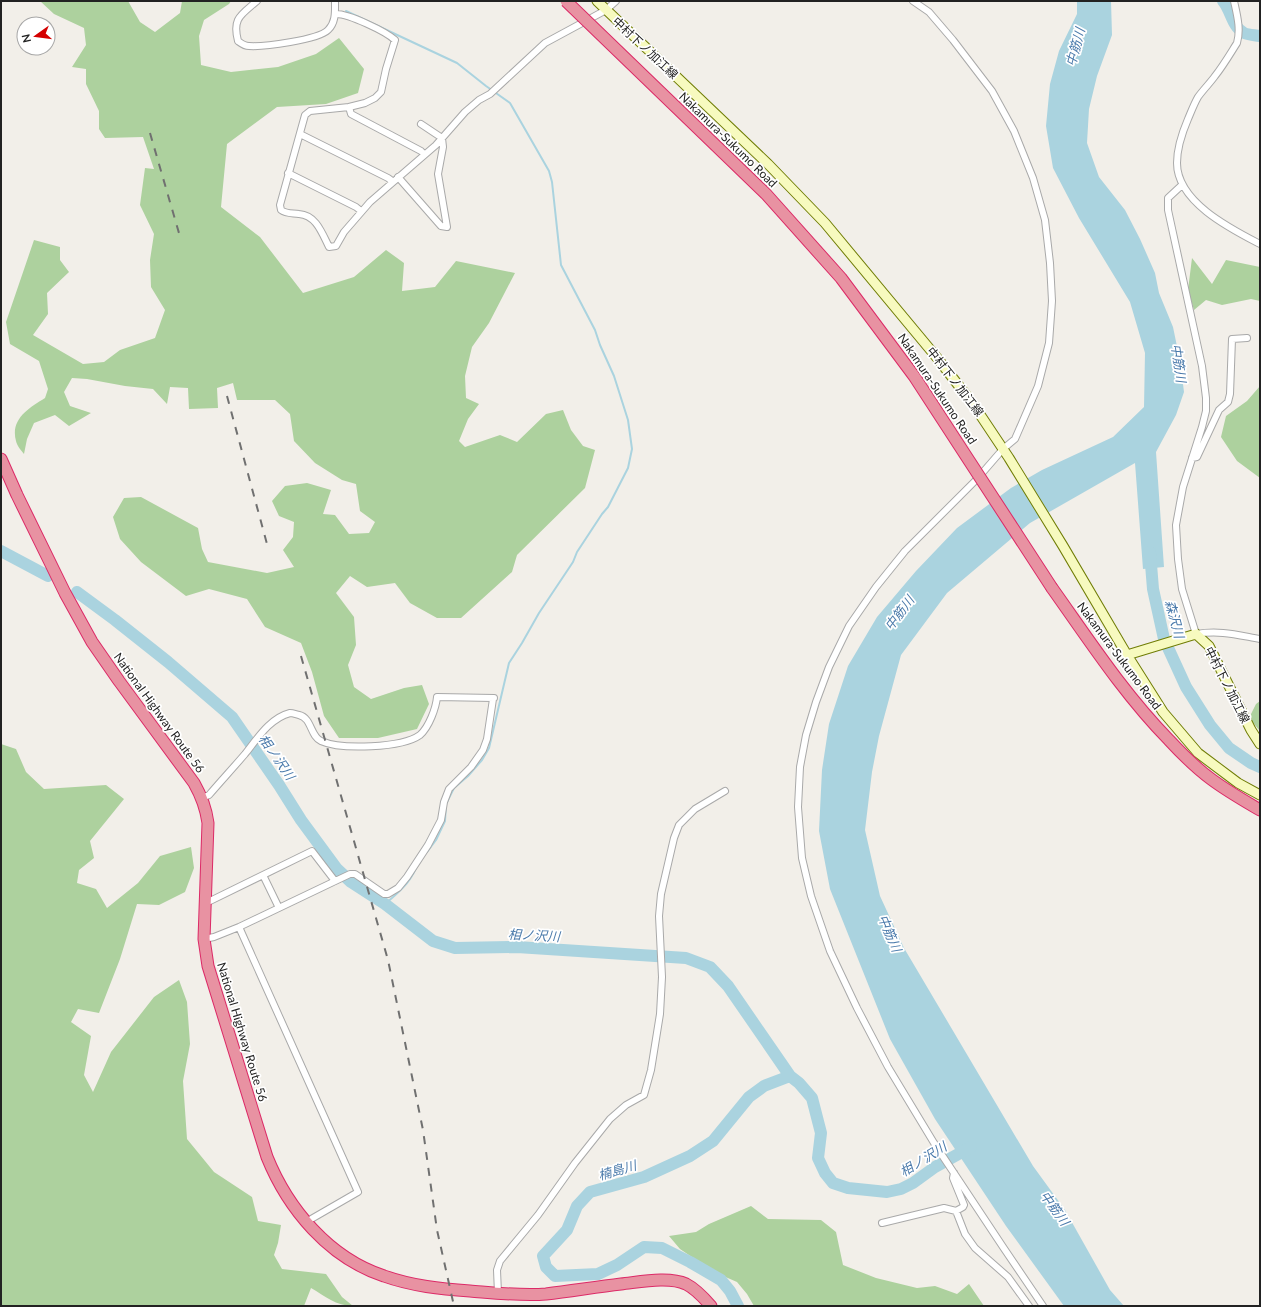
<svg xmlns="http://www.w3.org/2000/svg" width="1261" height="1307" font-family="Lato,'Noto Sans JP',sans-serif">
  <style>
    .forest { fill: #add19e }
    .water { fill: #aad3df }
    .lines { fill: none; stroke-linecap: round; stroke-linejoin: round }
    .stream { stroke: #aad3df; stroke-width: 2 }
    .river { stroke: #aad3df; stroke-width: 12 }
    .street-casing { stroke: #a9a9a9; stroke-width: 8 }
    .secondary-casing { stroke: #707d05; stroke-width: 11 }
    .highway-casing { stroke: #dc2a67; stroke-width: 13 }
    .street { stroke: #fff; stroke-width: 6 }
    .secondary { stroke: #f7fabf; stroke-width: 9 }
    .highway { stroke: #e892a2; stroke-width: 11 }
    .rail { stroke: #707070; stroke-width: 2; stroke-dasharray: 8 8; stroke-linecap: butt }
    .highway-bridge-casing { stroke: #dc2a67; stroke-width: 13; stroke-linecap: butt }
    .highway-bridge { stroke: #e892a2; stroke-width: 11 }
    .labels { text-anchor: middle; stroke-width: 3.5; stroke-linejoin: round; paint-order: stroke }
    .street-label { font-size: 12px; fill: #222; stroke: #fff }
    .water-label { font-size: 13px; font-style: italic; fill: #4a7aab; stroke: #fff }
  </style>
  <rect width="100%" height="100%" fill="#f2efe9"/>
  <!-- forest -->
  <path class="forest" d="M 40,1 L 128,1 L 140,22 L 155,32 L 180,13 L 182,1 L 231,1 L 229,4 L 204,20 L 199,36 L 201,65 L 231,72 L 278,67 L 316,54 L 339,38 L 364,69 L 358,93 L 326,104 L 277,107 L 227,144 L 221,207 L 260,237 L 303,293 L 354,277 L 386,250 L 404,263 L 402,291 L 435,287 L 456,261 L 515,273 L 489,323 L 472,347 L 465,376 L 466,398 L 479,404 L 468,419 L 459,441 L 465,447 L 500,435 L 517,442 L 546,414 L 563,410 L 571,430 L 583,446 L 595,450 L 585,488 L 517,555 L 512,572 L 461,618 L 437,618 L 410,603 L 395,583 L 367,587 L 350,576 L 336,593 L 354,617 L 356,645 L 348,665 L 354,687 L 371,699 L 404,688 L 422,685 L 429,704 L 417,729 L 378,738 L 339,738 L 324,716 L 312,672 L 301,643 L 265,627 L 247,599 L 209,589 L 186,596 L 141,562 L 120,539 L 113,517 L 124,498 L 141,497 L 198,528 L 202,549 L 208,562 L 267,573 L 294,567 L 283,550 L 293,537 L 294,522 L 279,516 L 272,501 L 285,486 L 307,483 L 331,490 L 323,514 L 335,515 L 349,534 L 369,533 L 375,522 L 360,511 L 356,484 L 342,480 L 315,463 L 294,441 L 290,414 L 275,400 L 237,400 L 233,383 L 217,388 L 218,408 L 189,409 L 188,388 L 170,387 L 167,404 L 153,389 L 125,386 L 87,379 L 72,378 L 64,392 L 70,406 L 91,413 L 69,426 L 55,415 L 34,423 L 27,439 L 24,454 C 21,450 17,446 16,441 C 10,419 29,408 45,398 L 48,389 L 39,361 L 10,344 L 6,322 L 34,240 L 60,247 L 60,260 L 69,272 L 47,293 L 48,314 L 33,335 L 83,364 L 104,362 L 120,350 L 155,338 L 165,310 L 151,287 L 150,260 L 154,234 L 140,205 L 145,168 L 154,169 L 143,137 L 105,138 L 99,129 L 99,111 L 86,84 L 86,69 L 72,67 L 86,45 L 84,28 L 54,14 Z
    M 1192,258 L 1212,284 L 1226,260 L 1260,267 L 1260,301 L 1251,299 L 1222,305 L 1206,300 L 1194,310 L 1188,290 Z
    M 1260,386 L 1260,478 L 1237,461 L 1221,437 L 1226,416 L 1247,401 Z
    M 1260,701 L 1260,731 L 1249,718 L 1256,704 Z
    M 1,744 L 16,749 L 26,772 L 44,789 L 106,785 L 124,799 L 90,841 L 94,858 L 79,870 L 77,883 L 96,889 L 107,908 L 138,883 L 160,856 L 191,847 L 194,868 L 185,892 L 159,905 L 137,904 L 120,959 L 99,1013 L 78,1009 L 71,1022 L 91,1036 L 84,1075 L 93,1092 L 111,1052 L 154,997 L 179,980 L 187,1002 L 190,1044 L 183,1081 L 187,1139 L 214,1172 L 252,1197 L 258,1221 L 281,1225 L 278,1243 L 274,1255 L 282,1269 L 326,1274 L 342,1297 L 353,1306 C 336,1306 325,1296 311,1288 L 304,1306 L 1,1306 Z
    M 751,1206 L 768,1219 L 821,1220 L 836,1232 L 843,1265 L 876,1278 L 917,1288 L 935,1286 L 957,1294 L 969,1284 L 984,1306 L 754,1306 L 747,1294 L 737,1282 L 714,1272 L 680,1249 L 669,1236 L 696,1232 L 709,1224 Z"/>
  <!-- water -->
  <path class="water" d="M 1077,1 L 1111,1 L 1112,35 L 1097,76 L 1089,109 L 1087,143 L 1099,177 L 1125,210 L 1140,239 L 1155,273 L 1159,293 L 1173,327 L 1180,361 L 1184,392 L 1176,415 L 1156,452 L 1164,567 L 1143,569 L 1135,463 L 1030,523 L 947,593 L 901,655 L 879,736 L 872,772 L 865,830 L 880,896 L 904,948 L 1033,1166 L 1065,1210 L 1110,1290 L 1124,1306 L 1064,1306 L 1006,1226 L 935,1119 L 890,1039 L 830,889 L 819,831 L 822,770 L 829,724 L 848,666 L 877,617 L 916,571 L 957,528 L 1011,488 L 1042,470 L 1113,437 L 1144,407 L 1145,353 L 1130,302 L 1079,218 L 1053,168 L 1046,126 L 1050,84 L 1059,51 L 1077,14 Z"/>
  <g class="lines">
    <!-- stream -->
    <path class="stream" d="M 346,11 L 457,63 L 486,86 L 510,103 L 549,171 L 552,182 L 561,265 L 595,330 L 600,345 L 614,376 L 628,420 L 632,449 L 628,468 L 608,507 L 602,514 L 577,552 L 573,562 L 539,613 L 522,643 L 509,663 L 489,748 L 482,760 L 468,776 L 454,788 L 446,804 L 445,821 L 436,840 L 427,852
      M 385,904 C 398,893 409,884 416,868"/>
    <!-- river -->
    <path class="river" d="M 1223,1 C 1231,10 1232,27 1244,33 C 1248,35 1255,35 1260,36
      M 1,551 L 48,576
      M 1150,552 L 1153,589 L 1164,639 L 1186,687 L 1210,725 L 1229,748 L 1251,763 L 1260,767
      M 77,592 L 115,620 L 168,662 L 232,717 L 279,785 L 301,820 L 337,869 L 351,882 L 385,904 L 433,941 L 455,948 L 517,947 L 686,958 L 710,967 L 728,986 L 790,1076 L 799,1083 L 812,1098 L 821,1133 L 818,1158 L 825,1173 L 833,1183 L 848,1188 L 887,1192 L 901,1189 L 913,1183 L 935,1167 L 971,1147
      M 738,1306 L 730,1291 L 721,1280 L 690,1262 L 662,1248 L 644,1247 L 617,1265 L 598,1274 L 555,1276 L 546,1267 L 543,1256 L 567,1230 L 577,1206 L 590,1192 L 644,1177 L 690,1156 L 713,1141 L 749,1097 L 764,1086 L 790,1076"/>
    <!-- street casing -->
    <g class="street-casing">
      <path id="street" d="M 257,1 C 241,15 232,18 238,41 C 242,44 244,46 249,46 C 263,47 318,40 328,30 C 336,22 335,12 335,1
        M 913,1 L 929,12 L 953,40 L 992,91 L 1014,131 L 1033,178 L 1045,220 L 1050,263 L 1052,301 L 1049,343 L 1038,386 L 1015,439 L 1003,449 L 977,479 L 905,551 L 876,587 L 849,626 L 829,667 L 816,702 L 806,735 L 800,767 L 798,807 L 802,858 L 811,896 L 830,951 L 857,1008 L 888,1067 L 934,1143 L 1003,1247 L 1043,1306
        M 1234,1 C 1237,15 1241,29 1237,43 C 1230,54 1223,66 1215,76 C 1210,83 1203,90 1198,97 C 1194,104 1191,112 1188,119 C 1182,133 1177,148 1177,163 C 1177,202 1231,229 1260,244
        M 336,14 C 349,14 385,31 395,40 L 386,69 L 381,92 L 375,98 L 365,103 L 349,107 L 351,114 L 421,151 L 424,154
        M 349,107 L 310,111 L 305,115 L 280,205 L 281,210 C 286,214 292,213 299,214 C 316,215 322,233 329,247 L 336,246 L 344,232 L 370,202 L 436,145 L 465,112 L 479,100 L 490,94 L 545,43 L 606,10 L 616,1
        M 300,134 L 388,178 L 392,181
        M 288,173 L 356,207 L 361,211
        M 398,177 L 441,226 L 447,227 L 438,174 L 443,147 L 442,138 L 421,124
        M 1182,185 L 1168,198 L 1168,210 L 1202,366 L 1206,398 L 1206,411 L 1202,427 L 1183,487 L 1176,525 L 1178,559 L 1182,589 L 1196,634 C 1220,630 1237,635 1260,639
        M 1192,458 L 1197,457 L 1219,410 L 1228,402 L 1230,394 L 1232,339 L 1247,338
        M 202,798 L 209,795 C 221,781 233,768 245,754 C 257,739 270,718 290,713 C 293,713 295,714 299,715 C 312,718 310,736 321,741 C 341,750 402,748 420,735 C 429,727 436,708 437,697 L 494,698
        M 263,875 L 279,908
        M 205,900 L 210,901 L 312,851 L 335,881
        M 239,927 L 358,1192 L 306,1222
        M 204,939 L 214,937 L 239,927 L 350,874 L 355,874 L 384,894 L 388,894 L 398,888 L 407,877 L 428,845 L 441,820 L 444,802 L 449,789 L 471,767 L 483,750 L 487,739 L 493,699
        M 956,1211 L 965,1234 L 975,1248 L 1008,1277 L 1029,1306
        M 882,1223 L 944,1208 L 956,1211 L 963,1207 L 964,1205 L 953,1178 L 954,1173
        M 498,1293 L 497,1270 L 500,1261 L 538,1215 L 575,1163 L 610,1119 L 626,1105 L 644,1095 L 651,1070 L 660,1014 L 662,977 L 659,916 L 661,894 L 674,838 L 679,825 L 695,809 L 725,791"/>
    </g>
    <!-- secondary casing -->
    <g class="secondary-casing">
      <path id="secondary" d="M 597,1 L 768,164 L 825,223 L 938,359 L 973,404 L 1009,458 L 1063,546 L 1127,655 L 1163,712 L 1198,753 L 1238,783 L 1260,795
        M 1127,655 L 1196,634 L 1209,646 L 1251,730 L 1260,744"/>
    </g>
    <!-- highway casing -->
    <g class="highway-casing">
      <path id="highway" d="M 1,459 L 17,495 L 65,593 L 92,642 L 119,681 L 194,783 C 202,797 206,808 208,823 L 204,939 L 208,966 L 267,1157 C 288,1209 329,1258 384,1276 C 412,1286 441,1289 470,1291 C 495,1293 521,1296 546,1294 C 571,1291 596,1287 621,1284 C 640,1282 669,1276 686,1284 C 696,1289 704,1298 711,1306
        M 1052,588 C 1089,640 1124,694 1169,740 C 1182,754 1196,768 1211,779 C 1227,791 1243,800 1260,810"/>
    </g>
    <!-- street -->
    <use href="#street" class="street"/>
    <!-- secondary -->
    <use href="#secondary" class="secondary"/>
    <!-- highway -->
    <use href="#highway" class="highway"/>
    <!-- rail -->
    <path class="rail" d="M 150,133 L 181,240
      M 227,396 L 267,544
      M 301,656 L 388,960 L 423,1130 L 437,1230 L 454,1306"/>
    <!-- highway-bridge casing -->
    <g class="highway-bridge-casing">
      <path id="highway-bridge" d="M 566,1 L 766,194 L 841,278 L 914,376 L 1052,588"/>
    </g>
    <!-- highway-bridge -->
    <use href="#highway-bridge" class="highway-bridge"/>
  </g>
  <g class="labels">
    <!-- street labels -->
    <g class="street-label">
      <text transform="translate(645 48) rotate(43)" y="4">中村下ノ加江線</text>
      <text transform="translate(728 140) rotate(44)" y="4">Nakamura-Sukumo Road</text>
      <text transform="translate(955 382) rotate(52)" y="4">中村下ノ加江線</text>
      <text transform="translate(937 389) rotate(56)" y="4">Nakamura-Sukumo Road</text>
      <text transform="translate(1119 656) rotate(53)" y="4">Nakamura-Sukumo Road</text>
      <text transform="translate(1227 685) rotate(63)" y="4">中村下ノ加江線</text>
      <text transform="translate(159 713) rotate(54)" y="4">National Highway Route 56</text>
      <text transform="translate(242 1032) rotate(73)" y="4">National Highway Route 56</text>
    </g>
    <!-- water labels -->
    <g class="water-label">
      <text transform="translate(1075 47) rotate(-75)" y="5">中筋川</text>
      <text transform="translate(1179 363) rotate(82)" y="5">中筋川</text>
      <text transform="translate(899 613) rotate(-53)" y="5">中筋川</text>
      <text transform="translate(1175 619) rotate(75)" y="5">森沢川</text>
      <text transform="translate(277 757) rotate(55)" y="5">相ノ沢川</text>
      <text transform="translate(890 933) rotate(67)" y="5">中筋川</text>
      <text transform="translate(534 935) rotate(3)" y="5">相ノ沢川</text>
      <text transform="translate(923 1159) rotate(-32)" y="5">相ノ沢川</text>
      <text transform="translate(617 1170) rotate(-16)" y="5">楠島川</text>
      <text transform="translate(1055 1208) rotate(54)" y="5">中筋川</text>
    </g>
  </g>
  <!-- border -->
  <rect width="1261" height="1307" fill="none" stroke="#222222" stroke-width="4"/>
  <!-- north arrow -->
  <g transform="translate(36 36) rotate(256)"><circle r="19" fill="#ffffff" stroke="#a7a7a7"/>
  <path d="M0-3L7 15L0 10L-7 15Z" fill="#d40000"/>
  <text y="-6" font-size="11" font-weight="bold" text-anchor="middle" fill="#222222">N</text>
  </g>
</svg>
